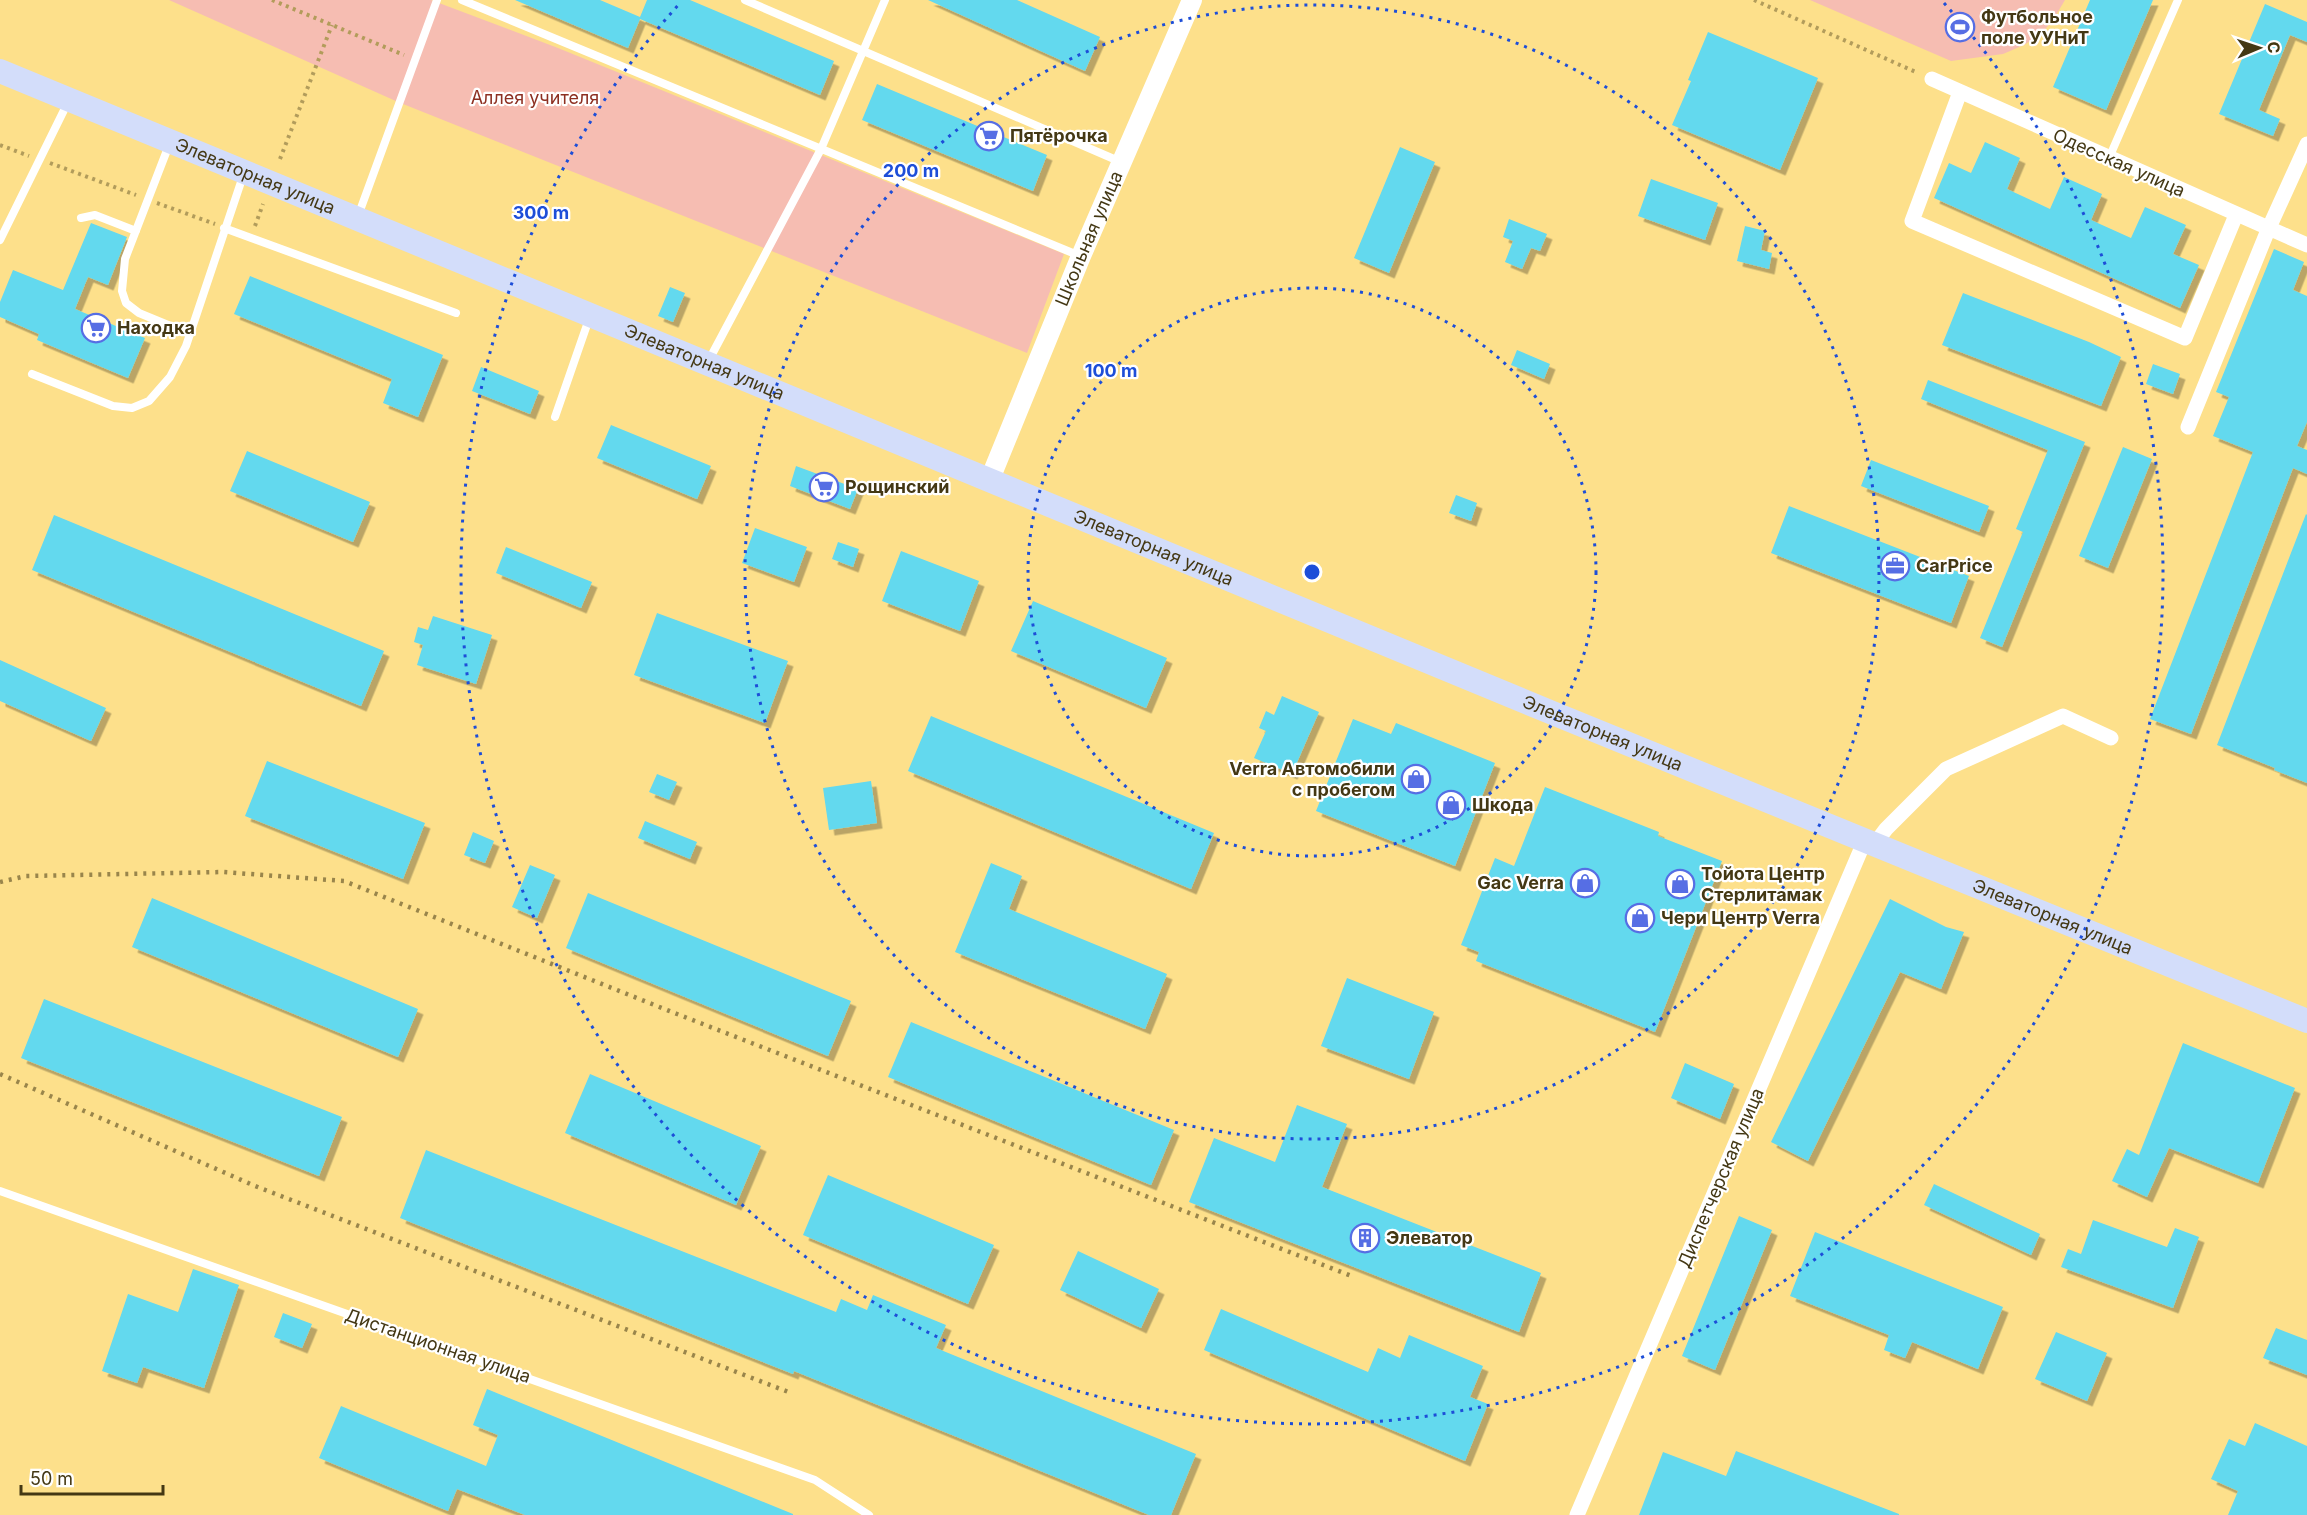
<svg xmlns="http://www.w3.org/2000/svg" width="2307" height="1515" font-family="Inter,sans-serif">
  <style>
    .green { fill: #f6bdb2 }
    .building { fill: #63d9ee; filter: url(#shadow) }
    .lines { fill: none; stroke-linecap: round; stroke-linejoin: round }
    .path { stroke: #b29c5b; stroke-width: 4; stroke-dasharray: 3 4.5; stroke-linecap: butt }
    .service { stroke: #fff; stroke-width: 8 }
    .minor { stroke: #fff; stroke-width: 15 }
    .tertiary { stroke: #fff; stroke-width: 20 }
    .primary { stroke: #d3ddfa; stroke-width: 24 }
    .rail { stroke: #99854b; stroke-width: 4.5; stroke-dasharray: 3 6; stroke-linecap: butt }
    .ring { fill: none; stroke: #1d4ed8; stroke-width: 3; stroke-dasharray: 3 6 }
    .labels { text-anchor: middle; stroke-width: 4.5; stroke-linejoin: round; paint-order: stroke }
    .poi-label { font-size: 18px; font-weight: bold; fill: #443814; stroke: #fff; text-anchor: start }
    .park-label { font-size: 18px; fill: #8d3022; stroke: #fff }
    .street-label { font-size: 18px; fill: #443814; stroke: #fff }
    .centre { fill: #1d4ed8; stroke: #fff; stroke-width: 3 }
    .ring-label { font-size: 18px; text-anchor: middle; font-weight: bold; fill: #1d4ed8; stroke: #fff; stroke-width: 4.5; stroke-linejoin: round; paint-order: stroke }
  </style>
  <defs>
    <filter id="shadow"><feDropShadow dx="5.5" dy="5.5" stdDeviation="0" flood-color="#0004"/></filter>
  </defs>
  <rect width="100%" height="100%" fill="#fde08b"/>
  <!-- green -->
  <path class="green" d="M 169,0 L 431,0 L 558,48 L 1064,254 L 1027,353 L 398,102 Z
    M 1810,0 L 2065,0 L 2053,20 L 2041,34 L 2024,45 L 2003,54 L 1951,61 Z"/>
  <!-- building -->
  <path class="building" d="M 515,0 L 600,0 L 640,17 L 647,0 L 690,0 L 834,61 L 820,95 L 640,19 L 628,48 Z
    M 928,0 L 1017,0 L 1100,37 L 1085,71 Z
    M 2090,0 L 2153,0 L 2106,110 L 2053,87 Z
    M 2265,4 L 2307,22 L 2307,42 L 2290,35 L 2259,110 L 2280,119 L 2273,136 L 2219,114 Z
    M 1708,32 L 1818,78 L 1780,170 L 1672,125 L 1691,81 L 1688,80 Z
    M 877,84 L 1047,155 L 1033,191 L 862,120 Z
    M 1985,142 L 2020,158 L 2007,189 L 2050,209 L 2064,177 L 2102,194 L 2091,220 L 2131,238 L 2145,207 L 2186,225 L 2173,254 L 2199,265 L 2180,308 L 1934,198 L 1949,163 L 1971,173 Z
    M 1400,147 L 1435,162 L 1389,273 L 1354,258 Z
    M 1651,179 L 1718,203 L 1705,240 L 1638,216 Z
    M 1509,219 L 1547,234 L 1540,251 L 1531,248 L 1522,269 L 1505,262 L 1513,241 L 1503,237 Z
    M 91,223 L 127,237 L 108,285 L 88,277 L 75,309 L 145,338 L 128,378 L 37,340 L 39,334 L 0,317 L 0,302 L 13,270 L 63,290 Z
    M 1745,226 L 1765,231 L 1761,250 L 1772,253 L 1769,269 L 1737,261 Z
    M 2274,249 L 2304,262 L 2293,290 L 2307,296 L 2307,422 L 2297,446 L 2307,450 L 2307,474 L 2293,468 L 2191,734 L 2150,719 L 2253,452 L 2213,436 L 2229,397 L 2216,392 Z
    M 250,276 L 443,355 L 418,417 L 383,403 L 392,379 L 234,314 Z
    M 670,287 L 685,293 L 673,322 L 658,316 Z
    M 1963,293 L 2089,342 L 2121,357 L 2101,406 L 1942,345 Z
    M 1517,350 L 1550,364 L 1544,379 L 1511,365 Z
    M 2153,364 L 2180,374 L 2173,394 L 2146,384 Z
    M 481,367 L 539,391 L 530,414 L 472,391 Z
    M 1928,380 L 2085,442 L 2002,647 L 1980,638 L 2023,532 L 2016,529 L 2048,450 L 1921,399 Z
    M 611,425 L 711,466 L 697,499 L 597,458 Z
    M 2123,447 L 2152,459 L 2108,568 L 2079,556 Z
    M 247,451 L 370,502 L 353,542 L 230,491 Z
    M 1871,460 L 1989,506 L 1979,532 L 1861,486 Z
    M 796,466 L 858,489 L 850,509 L 790,486 Z
    M 1456,495 L 1477,503 L 1471,521 L 1449,513 Z
    M 1789,506 L 1969,576 L 1951,623 L 1771,553 Z
    M 2306,514 L 2307,515 L 2307,783 L 2274,770 L 2275,768 L 2217,745 Z
    M 54,515 L 384,651 L 361,706 L 32,570 Z
    M 755,528 L 807,547 L 794,582 L 742,563 Z
    M 838,542 L 859,549 L 853,567 L 832,559 Z
    M 506,547 L 592,582 L 581,608 L 496,573 Z
    M 901,551 L 979,581 L 960,631 L 882,601 Z
    M 1033,601 L 1167,658 L 1146,708 L 1011,651 Z
    M 657,613 L 788,661 L 765,723 L 634,675 Z
    M 433,616 L 492,635 L 476,684 L 417,665 L 423,645 L 414,642 L 418,627 L 428,630 Z
    M 0,660 L 106,708 L 91,741 L 0,701 Z
    M 1282,696 L 1319,712 L 1292,774 L 1254,758 L 1266,731 L 1259,728 L 1266,711 L 1274,715 Z
    M 931,716 L 1214,833 L 1191,889 L 908,771 Z
    M 1353,719 L 1391,734 L 1396,723 L 1495,763 L 1455,866 L 1316,811 Z
    M 267,761 L 425,823 L 403,879 L 245,816 Z
    M 657,774 L 677,782 L 669,800 L 649,792 Z
    M 871,781 L 877,823 L 829,830 L 823,788 Z
    M 1545,787 L 1659,832 L 1658,836 L 1722,861 L 1655,1032 L 1476,961 L 1479,952 L 1461,945 L 1495,858 L 1514,866 Z
    M 645,821 L 697,842 L 690,859 L 638,838 Z
    M 473,832 L 494,841 L 485,863 L 464,855 Z
    M 991,863 L 1022,876 L 1009,909 L 1167,974 L 1145,1029 L 955,952 Z
    M 530,865 L 555,875 L 537,918 L 512,907 Z
    M 588,893 L 851,1001 L 828,1056 L 566,948 Z
    M 152,898 L 418,1009 L 398,1057 L 132,947 Z
    M 1890,899 L 1946,927 L 1964,932 L 1941,989 L 1900,972 L 1808,1161 L 1771,1142 Z
    M 1347,978 L 1434,1012 L 1409,1079 L 1321,1046 Z
    M 44,999 L 342,1117 L 319,1176 L 21,1058 Z
    M 911,1022 L 1174,1130 L 1151,1185 L 888,1077 Z
    M 2183,1043 L 2295,1088 L 2258,1183 L 2169,1148 L 2147,1197 L 2112,1181 L 2127,1149 L 2139,1155 Z
    M 1685,1063 L 1734,1084 L 1720,1119 L 1671,1098 Z
    M 590,1074 L 761,1146 L 736,1205 L 565,1133 Z
    M 1297,1105 L 1347,1124 L 1322,1187 L 1541,1273 L 1519,1332 L 1189,1202 L 1214,1138 L 1275,1162 Z
    M 426,1150 L 836,1312 L 841,1299 L 867,1310 L 873,1295 L 946,1325 L 936,1348 L 1196,1454 L 1171,1515 L 1149,1515 L 794,1371 L 793,1374 L 400,1218 Z
    M 828,1175 L 994,1245 L 968,1304 L 803,1235 Z
    M 1934,1184 L 2040,1234 L 2031,1255 L 1924,1205 Z
    M 1739,1216 L 1772,1230 L 1715,1370 L 1682,1356 Z
    M 2093,1220 L 2167,1247 L 2175,1228 L 2199,1237 L 2173,1308 L 2061,1267 L 2068,1249 L 2081,1254 Z
    M 1815,1232 L 2003,1307 L 1978,1369 L 1912,1342 L 1905,1358 L 1884,1350 L 1889,1335 L 1790,1296 Z
    M 1078,1251 L 1159,1289 L 1141,1328 L 1060,1290 Z
    M 193,1269 L 239,1285 L 204,1388 L 143,1367 L 137,1383 L 102,1371 L 128,1294 L 178,1312 Z
    M 1221,1309 L 1368,1372 L 1378,1348 L 1400,1358 L 1409,1335 L 1483,1366 L 1470,1397 L 1488,1404 L 1465,1461 L 1204,1350 Z
    M 283,1313 L 312,1324 L 302,1348 L 274,1337 Z
    M 2276,1328 L 2307,1340 L 2307,1375 L 2263,1358 Z
    M 2056,1332 L 2107,1353 L 2087,1401 L 2035,1379 Z
    M 487,1389 L 793,1514 L 793,1515 L 525,1515 L 457,1489 L 448,1511 L 319,1458 L 341,1406 L 486,1466 L 498,1435 L 473,1425 Z
    M 2255,1423 L 2307,1446 L 2307,1515 L 2228,1515 L 2238,1491 L 2211,1479 L 2229,1439 L 2245,1446 Z
    M 1736,1451 L 1899,1514 L 1899,1515 L 1639,1515 L 1663,1452 L 1726,1476 Z"/>
  <g class="lines">
    <!-- path -->
    <path class="path" d="M 272,0 L 404,55
      M 1754,0 L 1918,73
      M 0,145 L 29,156
      M 280,159 L 332,25
      M 50,163 L 136,195
      M 157,203 L 215,224
      M 255,226 L 263,204"/>
    <!-- service -->
    <path class="service" d="M 462,0 L 1080,256
      M 745,0 L 1121,162
      M 169,145 L 125,259 L 122,291 L 126,303 L 139,313 L 190,334
      M 2109,158 L 2178,0
      M 358,216 L 437,0
      M 81,218 L 95,215 L 136,231
      M 224,228 L 456,313
      M 0,240 L 68,102
      M 709,360 L 821,149 L 885,0
      M 32,374 L 113,406 L 132,408 L 149,401 L 170,377 L 186,346 L 243,176
      M 555,417 L 589,319
      M 0,1191 L 815,1480 L 869,1515"/>
    <!-- minor -->
    <path class="minor" d="M 1932,79 L 2307,245
      M 1960,92 L 1912,221 L 2185,338 L 2236,215
      M 2188,427 L 2268,230 L 2307,144
      M 1874,845 L 1886,829 L 1946,769 L 2063,716 L 2111,738
      M 1577,1515 L 1865,840"/>
    <!-- tertiary -->
    <path class="tertiary" id="s1" d="M 990,479 L 1081,256 L 1192,0"/>
    <!-- primary -->
    <path class="primary" id="s2" d="M 0,71 L 1555,714 L 2307,1021"/>
    <!-- rail -->
    <path class="rail" d="M 0,882 L 26,876 L 223,872 L 344,881 L 677,1014 L 1354,1277
      M 0,1074 L 255,1186 L 791,1393"/>
  </g>
  <!-- distance rings -->
  <g class="ring">
    <circle cx="1312" cy="572" r="284"/>
    <circle cx="1312" cy="572" r="567"/>
    <path d="M1944 3A851 851 0 1 1 680 3"/>
  </g>
  <!-- icons -->
  <defs>
    <g id="stadium-ring" transform="scale(1.5)"><circle r="9.5" fill="#fff" stroke="#566ee4" stroke-width="1.5"/><path d="M0-5a6.5 5 0 1 0 0 10a6.5 5 0 1 0 0-10ZM-3.5-1.8h7v3.6h-7Z" fill="#566ee4"/></g>
    <g id="supermarket-ring" transform="scale(1.5)"><circle r="9.5" fill="#fff" stroke="#566ee4" stroke-width="1.5"/><path d="M-6-5.5h2.5l.6 2H6L4.5 2H-2.5L-4.4-4H-6ZM-1.5 3.2a1.3 1.3 0 1 0 .1 0ZM3 3.2a1.3 1.3 0 1 0 .1 0Z" fill="#566ee4"/></g>
    <g id="office-ring" transform="scale(1.5)"><circle r="9.5" fill="#fff" stroke="#566ee4" stroke-width="1.5"/><path d="M-6-3h4V-5.5h4V-3h4V5H-6ZM-1-4.5V-3h2v-1.5ZM-6 0V1H6V0Z" fill="#566ee4"/></g>
    <g id="shop-ring" transform="scale(1.5)"><circle r="9.5" fill="#fff" stroke="#566ee4" stroke-width="1.5"/><path d="M-5-2.5h2.3a2.7 3.5 0 0 1 5.4 0H5L5.5 6h-11ZM-1.5-2.5h3a1.5 2.3 0 0 0-3 0Z" fill="#566ee4"/></g>
    <g id="building-ring" transform="scale(1.5)"><circle r="9.5" fill="#fff" stroke="#566ee4" stroke-width="1.5"/><path d="M-4-6H4V6H1V3H-1V6H-4ZM-2.5-4.3h1.7v1.8h-1.7ZM.8-4.3h1.7v1.8H.8ZM-2.5-1h1.7V.8h-1.7ZM.8-1h1.7V.8H.8Z" fill="#566ee4"/></g>
  </defs>
  <g fill-rule="evenodd">
    <use href="#stadium-ring" x="1960" y="27"/>
    <use href="#supermarket-ring" x="989" y="136"/>
    <use href="#supermarket-ring" x="96" y="328"/>
    <use href="#supermarket-ring" x="824" y="487"/>
    <use href="#office-ring" x="1895" y="566"/>
    <use href="#shop-ring" x="1416" y="779"/>
    <use href="#shop-ring" x="1451" y="805"/>
    <use href="#shop-ring" x="1585" y="883"/>
    <use href="#shop-ring" x="1680" y="884"/>
    <use href="#shop-ring" x="1640" y="918"/>
    <use href="#building-ring" x="1365" y="1238"/>
  </g>
  <g class="labels">
    <!-- poi labels -->
    <g class="poi-label">
      <text x="1981" y="23">Футбольное<tspan x="1981" dy="21">поле УУНиТ</tspan></text>
      <text x="1010" y="142">Пятёрочка</text>
      <text x="117" y="334">Находка</text>
      <text x="845" y="493">Рощинский</text>
      <text x="1916" y="572">CarPrice</text>
      <text x="1395" y="775" text-anchor="end">Verra Автомобили<tspan x="1395" dy="21">с пробегом</tspan></text>
      <text x="1472" y="811">Шкода</text>
      <text x="1701" y="880">Тойота Центр<tspan x="1701" dy="21">Стерлитамак</tspan></text>
      <text x="1564" y="889" text-anchor="end">Gac Verra</text>
      <text x="1661" y="924">Чери Центр Verra</text>
      <text x="1386" y="1244">Элеватор</text>
    </g>
    <!-- park labels -->
    <g class="park-label">
      <text x="535" y="104">Аллея учителя</text>
    </g>
    <!-- street labels -->
    <g class="street-label">
      <text transform="translate(2119 163) rotate(24)" y="6">Одесская улица</text>
      <text dy="6" stroke="none"><textPath href="#s2" startOffset="276">Элеваторная улица</textPath></text>
      <text dy="6" stroke="none"><textPath href="#s1" startOffset="260">Школьная улица</textPath></text>
      <text dy="6" stroke="none"><textPath href="#s2" startOffset="762">Элеваторная улица</textPath></text>
      <text dy="6" stroke="none"><textPath href="#s2" startOffset="1248">Элеваторная улица</textPath></text>
      <text dy="6" stroke="none"><textPath href="#s2" startOffset="1734">Элеваторная улица</textPath></text>
      <text dy="6" stroke="none"><textPath href="#s2" startOffset="2220">Элеваторная улица</textPath></text>
      <text transform="translate(1721 1178) rotate(-67)" y="6">Диспетчерская улица</text>
      <text transform="translate(438 1346) rotate(19)" y="6">Дистанционная улица</text>
    </g>
  </g>
  <circle cx="1312" cy="572" r="9" class="centre"/>
  <g class="ring-label">
    <text x="911" y="177">200 m</text>
    <text x="541" y="219">300 m</text>
    <text x="1111" y="377">100 m</text>
  </g>
  <!-- north arrow -->
  <g transform="translate(2259 48) rotate(88)" stroke="#ffffff" stroke-width="4.5" paint-order="stroke">
  <path d="M0-4.5L10 22L0 15L-10 22Z" fill="#443814"/>
  <text y="-9" font-size="16" font-weight="bold" text-anchor="middle" fill="#443814">С</text>
  </g>
  <!-- scale -->
  <path d="M21 1485v9h142v-9" fill="none" stroke="#443814" stroke-width="3"/>
  <text x="30" y="1485" font-size="18" fill="#443814" stroke="#ffffff" stroke-width="4.5" paint-order="stroke">50 m</text>
</svg>
